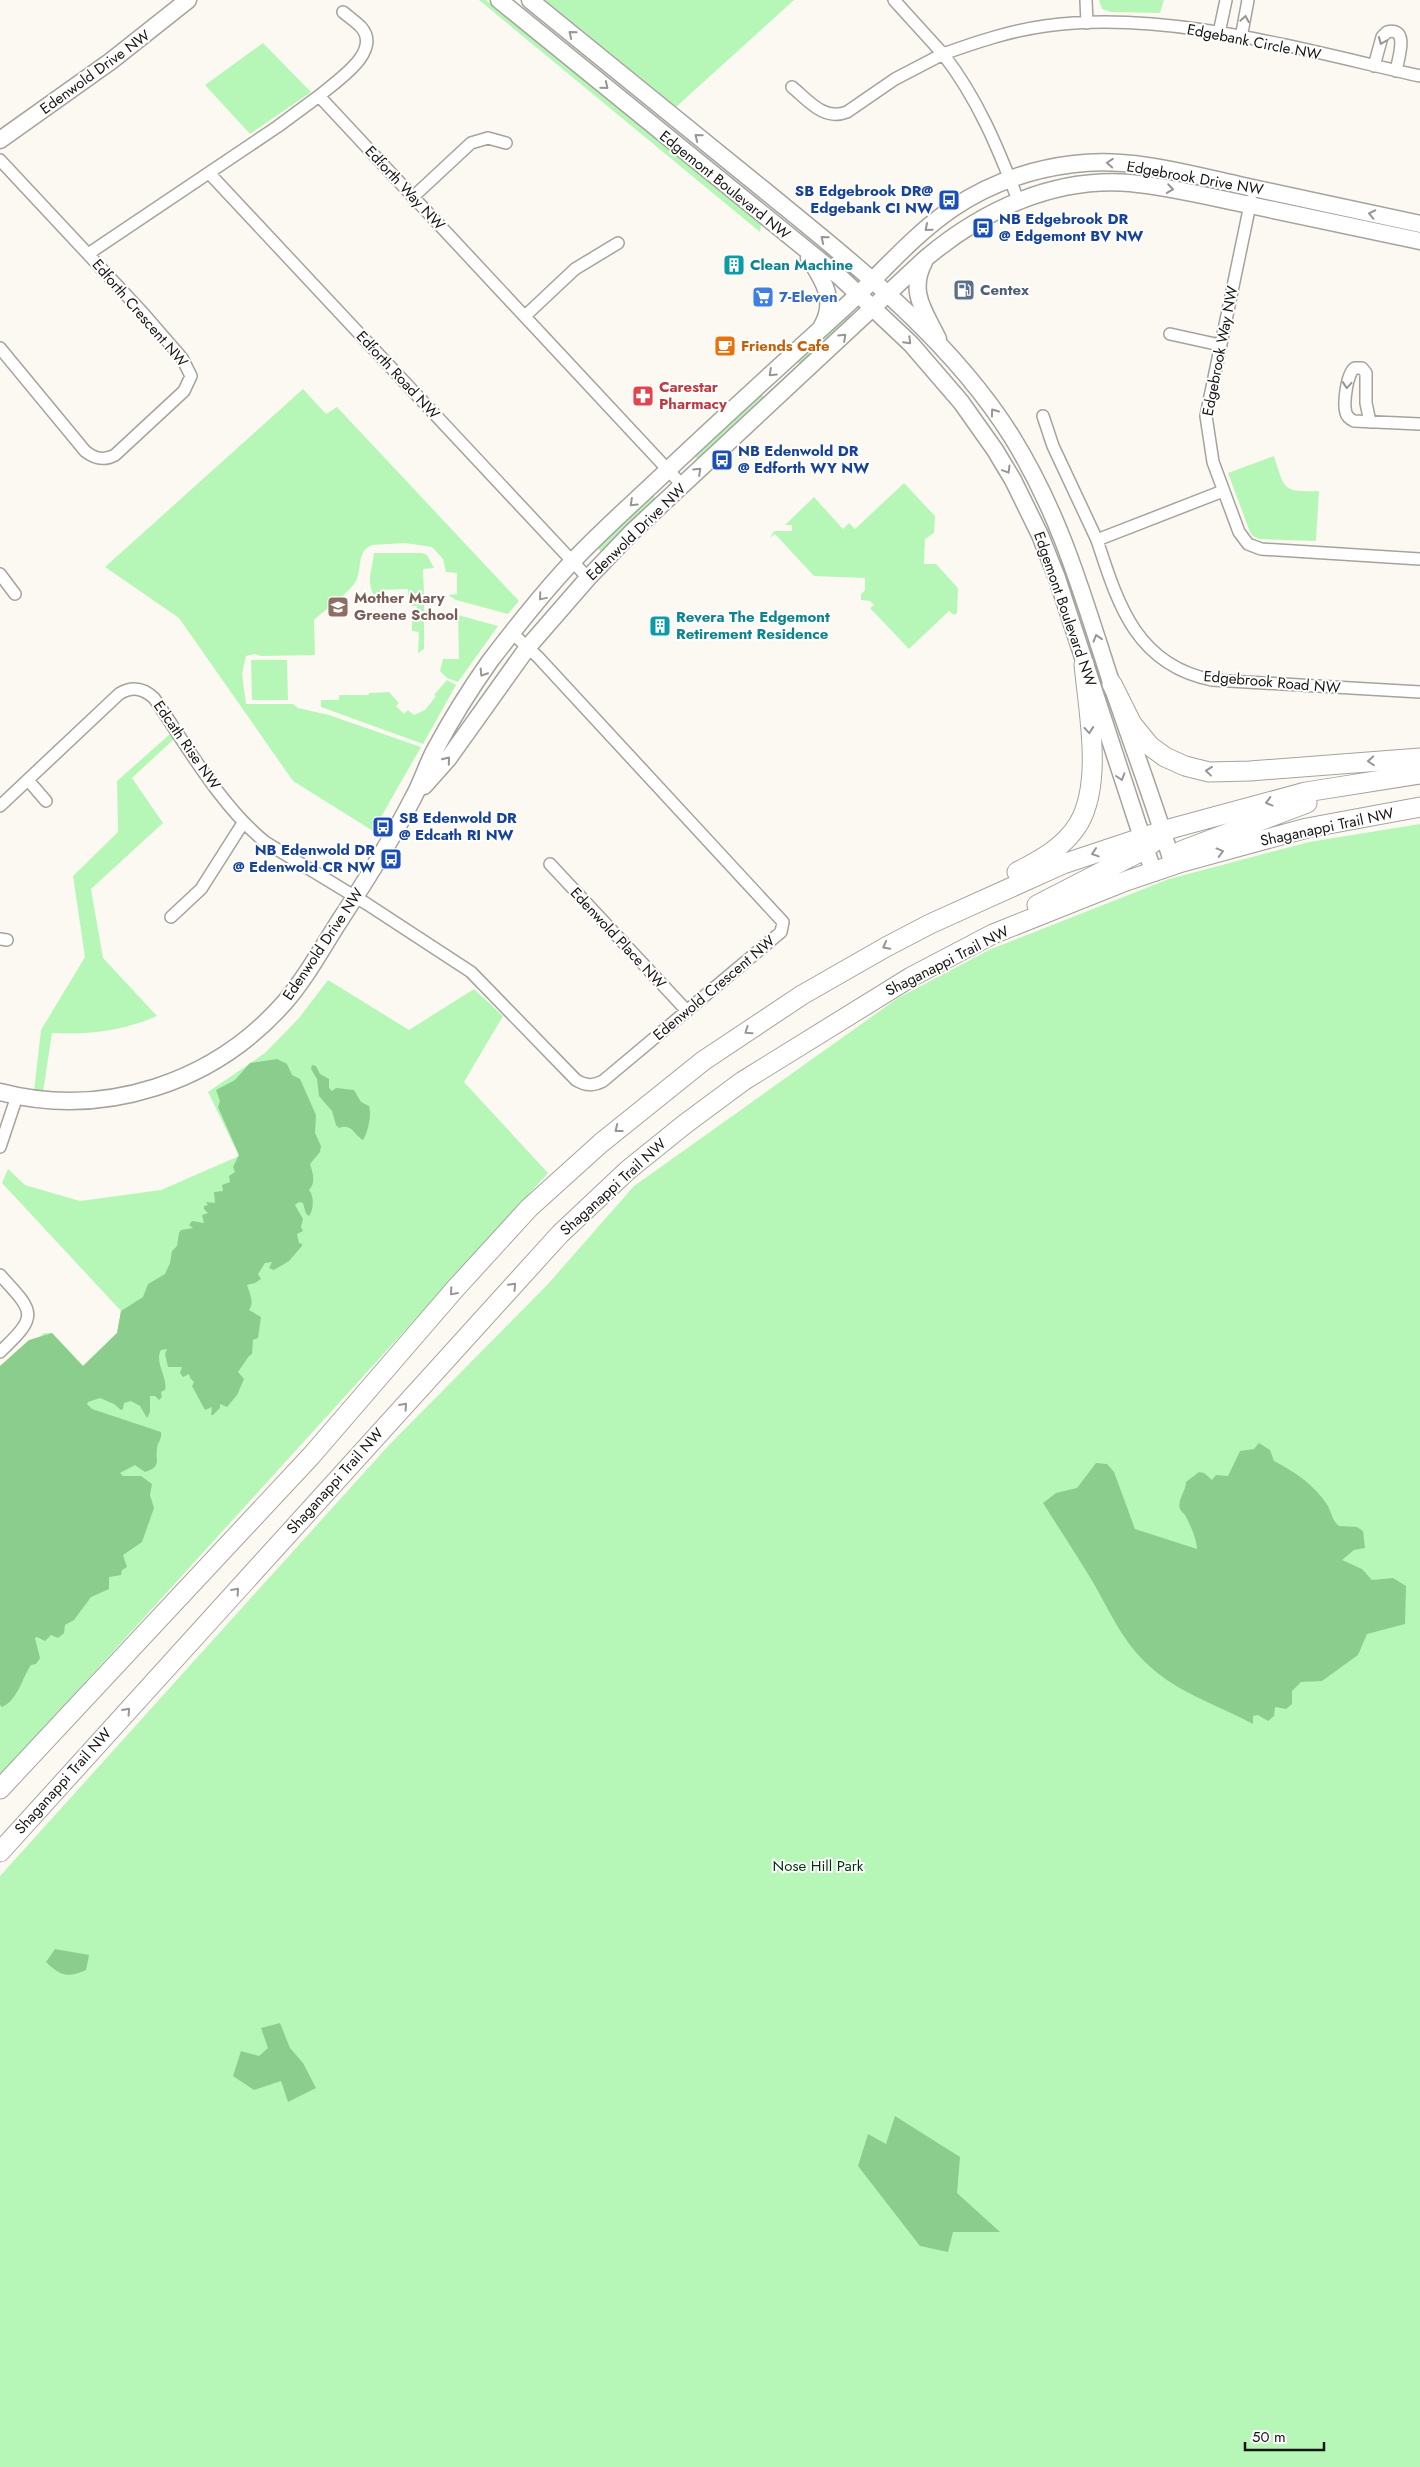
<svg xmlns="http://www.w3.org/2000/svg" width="1420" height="2467" font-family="Jost,sans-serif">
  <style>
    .green { fill: #b6f7b8 }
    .forest { fill: #8acd8c }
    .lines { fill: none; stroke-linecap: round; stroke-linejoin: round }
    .street-casing { stroke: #a6a39e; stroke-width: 14 }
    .secondary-casing { stroke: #a6a39e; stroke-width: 19 }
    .primary-casing { stroke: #a6a39e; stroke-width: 21 }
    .street { stroke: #fff; stroke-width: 11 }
    .secondary { stroke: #fff; stroke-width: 16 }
    .primary { stroke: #fff; stroke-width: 19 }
    .oneway { stroke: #979695 }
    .labels { text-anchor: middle; stroke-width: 4; stroke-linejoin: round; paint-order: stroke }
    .street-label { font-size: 15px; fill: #171614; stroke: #fff }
    .transit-label { font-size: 15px; font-weight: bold; fill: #164399; stroke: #fff; text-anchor: start }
    .culture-label { font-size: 15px; font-weight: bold; fill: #0d838f; stroke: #fff; text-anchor: start }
    .service-label { font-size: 15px; font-weight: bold; fill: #4e5e75; stroke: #fff; text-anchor: start }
    .shop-label { font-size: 15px; font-weight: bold; fill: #366cbe; stroke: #fff; text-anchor: start }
    .food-label { font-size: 15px; font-weight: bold; fill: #c56008; stroke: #fff; text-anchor: start }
    .health-label { font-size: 15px; font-weight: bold; fill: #be3a42; stroke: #fff; text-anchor: start }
    .education-label { font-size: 15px; font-weight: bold; fill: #785e54; stroke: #fff; text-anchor: start }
    .park-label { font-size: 15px; fill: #02340a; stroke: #fff }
  </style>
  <rect width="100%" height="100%" fill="#fcf9f3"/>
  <!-- green -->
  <path class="green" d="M 479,0 L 486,0 L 737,205 L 761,225 L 760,232 Z
    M 545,0 L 794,0 L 676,107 Z
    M 1099,0 L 1164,0 L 1160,13 L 1111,12 L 1102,9 Z
    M 263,43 L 311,92 L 250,134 L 205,85 Z
    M 849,313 L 852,317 L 800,365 L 797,362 Z
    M 303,389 L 326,414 L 337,407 L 519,601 L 508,614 L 456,600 L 448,595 L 457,594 L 457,573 L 446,572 L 443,559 L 432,547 L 405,543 L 372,545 C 357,551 362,566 357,579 C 352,591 325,610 314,620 L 315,655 L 261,656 L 255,654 L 246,656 L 242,674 L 246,704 L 293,704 L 298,708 L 329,715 L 421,747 L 373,831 L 293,781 L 179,618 L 105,567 Z
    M 761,394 L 765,398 L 698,460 L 695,456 Z
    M 1274,456 C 1285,490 1282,492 1319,491 L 1316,541 L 1259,539 L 1253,536 L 1250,532 L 1228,473 Z
    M 904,483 L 935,516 L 934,533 L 925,539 L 924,564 L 936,564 L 958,588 L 957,613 L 954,615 L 949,611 L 909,649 L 870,608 L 874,605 L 870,601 L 861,600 L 861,594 L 865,590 L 865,578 L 814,576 L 775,534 L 770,538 L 774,531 L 792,531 L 792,525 L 785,525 L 814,497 L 843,529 L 849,523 L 855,529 Z
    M 653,495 L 656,499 L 601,552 L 598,548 Z
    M 374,553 L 422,553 L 427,555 L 434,568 L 423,569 L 424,595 L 408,596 L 408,589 L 380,590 L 380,596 L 373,594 C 366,579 373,567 374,553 Z
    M 412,600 L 424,602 L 424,649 L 418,653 L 419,632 L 412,631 L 412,617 L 417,617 L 417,606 L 412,606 Z
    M 458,615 L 498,626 L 458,682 L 447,678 L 440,671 L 443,659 L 459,659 Z
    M 251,660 L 287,660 L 288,700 L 252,700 Z
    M 447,680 L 456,685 L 423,744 L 321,707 L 321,700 L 339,700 L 339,695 L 369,695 L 369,693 L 389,692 L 399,703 L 396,706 L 404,714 L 408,710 L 414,715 L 425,710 L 436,696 L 434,695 Z
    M 170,734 L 173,740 L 132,778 L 163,823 L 91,889 L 103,958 L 157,1016 C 123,1031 89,1035 52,1033 L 43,1092 L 34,1091 L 41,1030 L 85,957 L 73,876 L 118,832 L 117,781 Z
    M 1420,824 L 1420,2467 L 0,2467 L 0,1876 L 389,1445 L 548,1284 L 634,1186 L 898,998 L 991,949 L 1169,879 L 1309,842 Z
    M 328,980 L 409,1030 L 474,989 L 503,1016 L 464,1082 L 548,1173 L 0,1776 L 0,1371 L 44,1333 L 52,1333 L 83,1366 L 117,1333 L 121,1311 L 2,1183 L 8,1169 L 25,1185 L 80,1201 L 161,1190 L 239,1156 L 208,1092 L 265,1053 L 299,1018 Z"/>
  <!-- forest -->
  <path class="forest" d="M 277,1059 L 287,1064 L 292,1075 L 300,1079 L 316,1115 L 315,1133 L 321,1146 L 320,1152 L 310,1164 C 313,1173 316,1183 309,1190 C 314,1196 314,1209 309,1216 L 306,1214 L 303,1203 L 299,1202 L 295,1205 L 303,1219 L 301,1227 L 303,1231 L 297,1234 L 299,1243 L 302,1244 L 302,1246 L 289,1261 L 274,1270 L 269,1268 L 272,1262 L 265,1263 L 258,1274 L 261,1279 L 255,1283 L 247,1285 C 249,1292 255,1302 249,1310 L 261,1317 L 258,1338 L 253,1340 L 252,1354 L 249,1356 L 238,1372 L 244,1379 L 237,1395 L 227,1407 L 220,1404 L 220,1408 L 213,1415 L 211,1415 L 212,1407 L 205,1410 L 192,1386 L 194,1382 L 190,1378 L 189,1374 L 183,1377 L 180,1373 L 182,1367 L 168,1367 L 165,1354 L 167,1349 L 161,1350 C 154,1362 168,1377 165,1390 L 161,1392 L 162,1397 L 159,1400 L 155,1396 L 150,1396 L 150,1412 L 147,1418 L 140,1406 L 131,1401 L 124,1403 L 123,1409 L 121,1410 L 114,1404 L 100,1398 L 88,1402 L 87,1404 L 92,1409 L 161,1432 C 162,1440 158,1441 157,1448 C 155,1461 162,1467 145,1472 L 135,1465 L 120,1473 L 123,1476 L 141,1476 L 152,1484 L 150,1495 L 154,1508 L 142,1542 L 123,1555 L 127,1567 L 122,1570 L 121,1575 L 109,1577 L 109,1589 L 91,1597 L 74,1620 L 65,1625 L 64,1633 L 58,1638 L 51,1635 L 45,1641 L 37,1637 L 35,1638 L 40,1658 L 36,1664 L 31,1665 C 22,1678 18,1700 2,1707 L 0,1705 L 0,1366 L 29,1340 L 52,1333 L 83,1366 L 117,1333 L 121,1311 L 143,1297 L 148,1284 L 165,1274 L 170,1263 L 172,1251 L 177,1246 L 179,1233 L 181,1230 L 193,1228 L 189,1225 L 192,1221 L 204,1223 L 202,1215 L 208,1213 L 204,1209 L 204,1206 L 208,1205 L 206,1202 L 215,1203 L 214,1192 L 223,1191 L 222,1185 L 230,1182 L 229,1176 L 235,1172 L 233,1167 L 239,1155 L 218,1107 L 220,1101 L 216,1090 L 235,1080 L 250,1063 Z
    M 312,1065 L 316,1066 L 320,1074 L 329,1079 L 329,1088 L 332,1091 L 336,1088 L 354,1090 L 361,1102 L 369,1106 C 372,1114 368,1133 363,1140 C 354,1135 352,1123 339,1128 L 336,1125 L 332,1111 L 319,1096 L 317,1079 L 311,1069 Z
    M 1259,1443 L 1270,1450 L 1274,1461 C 1295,1472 1315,1485 1328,1506 C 1332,1514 1332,1520 1339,1526 L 1357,1527 L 1363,1531 L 1365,1548 L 1354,1550 L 1342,1560 L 1362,1569 L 1372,1580 L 1393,1578 L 1406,1586 L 1405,1624 L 1367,1634 L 1358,1655 L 1322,1681 L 1301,1682 L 1292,1691 L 1292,1704 L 1286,1709 L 1275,1707 L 1274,1716 L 1268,1721 L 1258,1715 L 1253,1716 L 1253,1724 C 1220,1706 1184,1695 1155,1671 C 1124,1645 1114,1619 1094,1584 C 1078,1557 1060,1530 1043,1503 L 1056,1493 L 1077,1488 L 1096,1463 L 1107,1464 L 1114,1472 L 1135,1529 L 1197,1549 C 1197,1540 1190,1524 1185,1515 C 1184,1513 1181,1512 1180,1509 C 1177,1500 1186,1491 1186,1482 L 1199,1472 L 1204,1473 L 1212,1480 L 1216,1475 L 1228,1476 L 1240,1451 L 1254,1449 Z
    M 55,1949 L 89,1955 L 86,1970 C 68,1978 60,1976 46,1962 Z
    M 280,2023 L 290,2048 L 303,2063 L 316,2088 L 288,2102 L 281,2081 L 254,2090 L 233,2076 L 241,2051 L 259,2056 L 268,2048 L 261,2028 Z
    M 895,2116 L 960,2157 L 957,2193 L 1000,2232 L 953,2232 L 948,2252 L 920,2246 L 858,2166 L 868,2134 L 886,2144 Z"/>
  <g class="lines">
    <!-- street casing -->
    <g class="street-casing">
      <path id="street" d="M 1086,0 L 1087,23
        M 1219,33 L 1226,0
        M 1241,38 L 1248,0
        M 1374,66 L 1382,37 L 1387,32 C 1410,26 1398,59 1396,71
        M 792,87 C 809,101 824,121 847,112 L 895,79 L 943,54 L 894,0
        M 319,96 C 336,81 383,52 361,27 C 356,22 349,17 343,12
        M 0,160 L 143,313 L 182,358 L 191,376 L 184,391 L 115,455 C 104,461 95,459 85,451 L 0,348
        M 209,173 L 588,578
        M 413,197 L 471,143 L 488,138 L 506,143
        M 1018,200 C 998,148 978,99 943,54 C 977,42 1009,31 1045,26 C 1164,9 1303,50 1420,76
        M 1251,200 L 1206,416 L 1213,462 L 1239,532 L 1248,544 L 1261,549 L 1420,559
        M 88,254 L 277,127 L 319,96 L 683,486
        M 525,316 L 575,269 L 618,243
        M 1170,334 L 1220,345
        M 1043,416 L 1053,446 L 1097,540
        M 1370,422 L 1366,403 L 1366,373 L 1362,368 L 1355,368 C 1347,372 1343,403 1346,413 C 1347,417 1350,419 1354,421 L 1420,424
        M 1223,491 L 1097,540 C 1118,604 1136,665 1212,680 L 1420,692
        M 0,574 L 15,594
        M 28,780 L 46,801
        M 0,806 L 119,694 C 132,686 143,688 154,698 C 187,746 220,805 265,842 L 367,904 L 471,972 L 576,1080 C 586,1086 593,1086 603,1081 L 781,932 L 783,922 L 538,657 L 512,633
        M 550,864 L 687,1011
        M 171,917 L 201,889 L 243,823
        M 0,939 L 7,940
        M 0,1147 L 17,1096
        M 0,1275 C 35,1313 39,1315 0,1352"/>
    </g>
    <!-- secondary casing -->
    <g class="secondary-casing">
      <path id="secondary" d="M 499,0 L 840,277 L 911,344 L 961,402 L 995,450 L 1013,480 L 1040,535 L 1057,578 L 1153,871
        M 530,0 C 608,63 686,127 764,190 C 853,263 950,338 1012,437 C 1062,518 1083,597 1112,685 C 1132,745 1155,804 1173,865
        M 0,140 L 111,61 L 188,0
        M 809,258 C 823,280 837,300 822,326
        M 924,262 C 908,292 925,312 938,339
        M 424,786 L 448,759 L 528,647 L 588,578 L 632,532 L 926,258 C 983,210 1054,177 1130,183 C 1171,187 1210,197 1250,205 C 1306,217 1363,229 1420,241
        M 0,1092 C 104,1119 214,1083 285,1002 C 307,977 323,946 342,917 C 367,879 392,839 413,798 C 422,782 427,764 436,748 C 452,718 471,688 490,661 C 516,627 543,592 573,561 C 604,528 640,497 673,465 C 727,414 782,364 837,314 C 876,280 910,237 953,208 C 989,184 1031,169 1074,164 C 1129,157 1186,173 1239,185 C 1299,198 1360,211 1420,224"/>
    </g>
    <!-- primary casing -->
    <g class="primary-casing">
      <path id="primary" d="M 1112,684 L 1132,724 L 1150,746 L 1165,757 L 1185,766 L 1209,772 L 1250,771 L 1420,758
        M 1181,851 L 1307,803
        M 1017,872 C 1040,860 1065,847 1079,823 C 1103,781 1088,710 1084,664
        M 1037,905 L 1138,853 L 1160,838
        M 0,1789 L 311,1456 L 455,1289 L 529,1208 L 601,1143 L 703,1061 L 802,995 L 886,947 L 930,924 L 1063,864 L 1162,831 L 1306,792 L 1420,774
        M 0,1852 L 560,1234 L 628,1170 L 685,1124 L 743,1081 L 911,977 L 993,934 L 1126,881 L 1182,862 L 1307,828 L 1420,807"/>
    </g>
    <!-- street -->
    <use href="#street" class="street"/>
    <!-- secondary -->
    <use href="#secondary" class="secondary"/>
    <!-- primary -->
    <use href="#primary" class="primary"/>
  </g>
  <!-- one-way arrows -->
  <defs><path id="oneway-chevron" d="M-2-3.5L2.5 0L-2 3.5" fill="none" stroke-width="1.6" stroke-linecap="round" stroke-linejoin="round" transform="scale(1.25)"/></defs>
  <g class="oneway">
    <use href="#oneway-chevron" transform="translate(1245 19) rotate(-80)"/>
    <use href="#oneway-chevron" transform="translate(572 34) rotate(-141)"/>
    <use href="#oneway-chevron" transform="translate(1382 41) rotate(112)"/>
    <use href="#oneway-chevron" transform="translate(605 86) rotate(39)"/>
    <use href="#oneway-chevron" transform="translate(698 137) rotate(-141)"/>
    <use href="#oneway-chevron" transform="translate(1110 163) rotate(-176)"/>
    <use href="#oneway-chevron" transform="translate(1170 189) rotate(9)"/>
    <use href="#oneway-chevron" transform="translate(1372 214) rotate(-168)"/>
    <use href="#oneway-chevron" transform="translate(928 228) rotate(139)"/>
    <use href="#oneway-chevron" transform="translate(824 239) rotate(-141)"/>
    <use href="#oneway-chevron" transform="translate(843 337) rotate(-43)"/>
    <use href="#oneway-chevron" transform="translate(908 341) rotate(45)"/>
    <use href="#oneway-chevron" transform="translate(772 373) rotate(137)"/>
    <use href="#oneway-chevron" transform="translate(1347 385) rotate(95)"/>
    <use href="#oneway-chevron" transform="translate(994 412) rotate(-126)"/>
    <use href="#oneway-chevron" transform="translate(1007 470) rotate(59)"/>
    <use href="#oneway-chevron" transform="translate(698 471) rotate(-43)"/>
    <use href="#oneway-chevron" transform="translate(633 503) rotate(137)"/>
    <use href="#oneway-chevron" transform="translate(542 597) rotate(130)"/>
    <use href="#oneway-chevron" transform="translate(1097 638) rotate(-107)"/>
    <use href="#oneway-chevron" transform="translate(483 673) rotate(122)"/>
    <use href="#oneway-chevron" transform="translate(1089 730) rotate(85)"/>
    <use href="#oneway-chevron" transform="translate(447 760) rotate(-51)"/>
    <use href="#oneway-chevron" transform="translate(1371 761) rotate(176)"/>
    <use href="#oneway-chevron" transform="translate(1209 771) rotate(-174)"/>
    <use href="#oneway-chevron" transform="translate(1121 777) rotate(72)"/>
    <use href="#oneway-chevron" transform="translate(1269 802) rotate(165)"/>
    <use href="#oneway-chevron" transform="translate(1220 852) rotate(-15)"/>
    <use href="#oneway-chevron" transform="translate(1095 853) rotate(162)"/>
    <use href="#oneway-chevron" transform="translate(886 946) rotate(152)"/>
    <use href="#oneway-chevron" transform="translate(748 1031) rotate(146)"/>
    <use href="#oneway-chevron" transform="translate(618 1129) rotate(142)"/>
    <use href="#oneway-chevron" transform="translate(513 1286) rotate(-47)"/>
    <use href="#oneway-chevron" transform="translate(453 1292) rotate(131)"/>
    <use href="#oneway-chevron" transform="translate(404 1406) rotate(-48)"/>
    <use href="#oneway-chevron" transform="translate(236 1591) rotate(-48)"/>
    <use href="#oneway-chevron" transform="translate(127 1711) rotate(-48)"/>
  </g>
  <!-- icons -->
  <defs>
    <g id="bus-square" transform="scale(1.125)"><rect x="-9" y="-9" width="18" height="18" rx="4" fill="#1a4fb4" stroke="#fff"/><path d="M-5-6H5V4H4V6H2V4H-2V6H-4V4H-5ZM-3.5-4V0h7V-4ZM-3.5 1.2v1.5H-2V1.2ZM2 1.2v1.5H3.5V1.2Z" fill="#fff"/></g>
    <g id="building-square" transform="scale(1.125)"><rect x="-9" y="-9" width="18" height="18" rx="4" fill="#0f9aa8" stroke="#fff"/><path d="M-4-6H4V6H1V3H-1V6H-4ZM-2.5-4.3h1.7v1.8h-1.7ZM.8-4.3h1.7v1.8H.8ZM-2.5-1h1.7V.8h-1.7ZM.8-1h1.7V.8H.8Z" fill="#fff"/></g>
    <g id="fuel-square" transform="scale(1.125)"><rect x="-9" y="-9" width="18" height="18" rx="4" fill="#5c6f8a" stroke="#fff"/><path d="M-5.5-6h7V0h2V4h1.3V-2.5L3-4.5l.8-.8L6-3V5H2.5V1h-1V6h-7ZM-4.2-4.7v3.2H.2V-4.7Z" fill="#fff"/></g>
    <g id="supermarket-square" transform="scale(1.125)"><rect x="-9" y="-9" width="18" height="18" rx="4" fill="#3f7fe0" stroke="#fff"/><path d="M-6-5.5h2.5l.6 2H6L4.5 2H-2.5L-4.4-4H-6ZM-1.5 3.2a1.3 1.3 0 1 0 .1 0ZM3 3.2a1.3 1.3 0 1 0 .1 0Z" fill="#fff"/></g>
    <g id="cafe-square" transform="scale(1.125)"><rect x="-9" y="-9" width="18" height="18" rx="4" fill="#e8710a" stroke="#fff"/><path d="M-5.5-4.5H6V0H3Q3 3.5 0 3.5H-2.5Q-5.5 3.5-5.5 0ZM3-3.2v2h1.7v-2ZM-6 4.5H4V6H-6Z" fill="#fff"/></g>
    <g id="pharmacy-square" transform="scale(1.125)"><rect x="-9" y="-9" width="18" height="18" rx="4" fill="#e0444e" stroke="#fff"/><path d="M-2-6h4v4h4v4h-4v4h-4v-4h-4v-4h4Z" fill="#fff"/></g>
    <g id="school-square" transform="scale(1.125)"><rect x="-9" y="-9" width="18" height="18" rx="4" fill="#8d6e63" stroke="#fff"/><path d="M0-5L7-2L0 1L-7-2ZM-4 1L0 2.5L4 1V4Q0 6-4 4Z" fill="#fff"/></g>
  </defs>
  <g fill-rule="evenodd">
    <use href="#bus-square" x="949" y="200"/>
    <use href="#bus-square" x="983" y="228"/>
    <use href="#building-square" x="734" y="265"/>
    <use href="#fuel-square" x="964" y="290"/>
    <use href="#supermarket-square" x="763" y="297"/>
    <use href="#cafe-square" x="725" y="346"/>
    <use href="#pharmacy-square" x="643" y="396"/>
    <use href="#bus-square" x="722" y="460"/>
    <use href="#school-square" x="338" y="607"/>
    <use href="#building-square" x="660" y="626"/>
    <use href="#bus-square" x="383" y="827"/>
    <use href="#bus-square" x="391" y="859"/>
  </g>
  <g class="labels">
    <!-- street labels -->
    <g class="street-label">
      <text transform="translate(1254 42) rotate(11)" y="5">Edgebank Circle NW</text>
      <text transform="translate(95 72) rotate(-36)" y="5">Edenwold Drive NW</text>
      <text transform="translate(1195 178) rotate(10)" y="5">Edgebrook Drive NW</text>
      <text transform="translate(725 185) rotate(39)" y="5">Edgemont Boulevard NW</text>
      <text transform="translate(405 188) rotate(47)" y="5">Edforth Way NW</text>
      <text transform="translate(140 313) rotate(49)" y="5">Edforth Crescent NW</text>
      <text transform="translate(1220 351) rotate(-79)" y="5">Edgebrook Way NW</text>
      <text transform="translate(398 375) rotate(47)" y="5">Edforth Road NW</text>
      <text transform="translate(636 532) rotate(-44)" y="5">Edenwold Drive NW</text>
      <text transform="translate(1065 609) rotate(71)" y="5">Edgemont Boulevard NW</text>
      <text transform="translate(1272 682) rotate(5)" y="5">Edgebrook Road NW</text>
      <text transform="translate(187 745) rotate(55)" y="5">Edcath Rise NW</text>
      <text transform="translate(1327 827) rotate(-12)" y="5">Shaganappi Trail NW</text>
      <text transform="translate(618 938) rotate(47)" y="5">Edenwold Place NW</text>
      <text transform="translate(323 944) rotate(-56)" y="5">Edenwold Drive NW</text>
      <text transform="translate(947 961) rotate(-27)" y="5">Shaganappi Trail NW</text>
      <text transform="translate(714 988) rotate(-40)" y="5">Edenwold Crescent NW</text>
      <text transform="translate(613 1187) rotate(-42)" y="5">Shaganappi Trail NW</text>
      <text transform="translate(335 1481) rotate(-48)" y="5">Shaganappi Trail NW</text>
      <text transform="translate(63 1781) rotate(-48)" y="5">Shaganappi Trail NW</text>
    </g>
    <!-- transit labels -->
    <g class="transit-label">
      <text x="933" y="196" text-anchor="end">SB Edgebrook DR@<tspan x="933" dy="17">Edgebank CI NW</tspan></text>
      <text x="999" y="224">NB Edgebrook DR<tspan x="999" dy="17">@ Edgemont BV NW</tspan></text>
      <text x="738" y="456">NB Edenwold DR<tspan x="738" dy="17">@ Edforth WY NW</tspan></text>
      <text x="399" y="823">SB Edenwold DR<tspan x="399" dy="17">@ Edcath RI NW</tspan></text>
      <text x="375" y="855" text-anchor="end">NB Edenwold DR<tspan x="375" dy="17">@ Edenwold CR NW</tspan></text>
    </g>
    <!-- culture labels -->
    <g class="culture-label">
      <text x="750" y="270">Clean Machine</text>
      <text x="676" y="622">Revera The Edgemont<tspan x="676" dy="17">Retirement Residence</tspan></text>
    </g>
    <!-- service labels -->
    <g class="service-label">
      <text x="980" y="295">Centex</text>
    </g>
    <!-- shop labels -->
    <g class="shop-label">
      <text x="779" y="302">7-Eleven</text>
    </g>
    <!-- food labels -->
    <g class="food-label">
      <text x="741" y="351">Friends Cafe</text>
    </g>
    <!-- health labels -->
    <g class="health-label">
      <text x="659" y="392">Carestar<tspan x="659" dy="17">Pharmacy</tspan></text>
    </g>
    <!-- education labels -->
    <g class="education-label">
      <text x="354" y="603">Mother Mary<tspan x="354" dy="17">Greene School</tspan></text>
    </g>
    <!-- park labels -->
    <g class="park-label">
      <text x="818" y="1871">Nose Hill Park</text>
    </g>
  </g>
  <!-- scale -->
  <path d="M1245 2442v8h79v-8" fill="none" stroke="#171614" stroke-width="2.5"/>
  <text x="1252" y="2442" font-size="15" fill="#171614" stroke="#ffffff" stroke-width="4" paint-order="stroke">50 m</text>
</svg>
